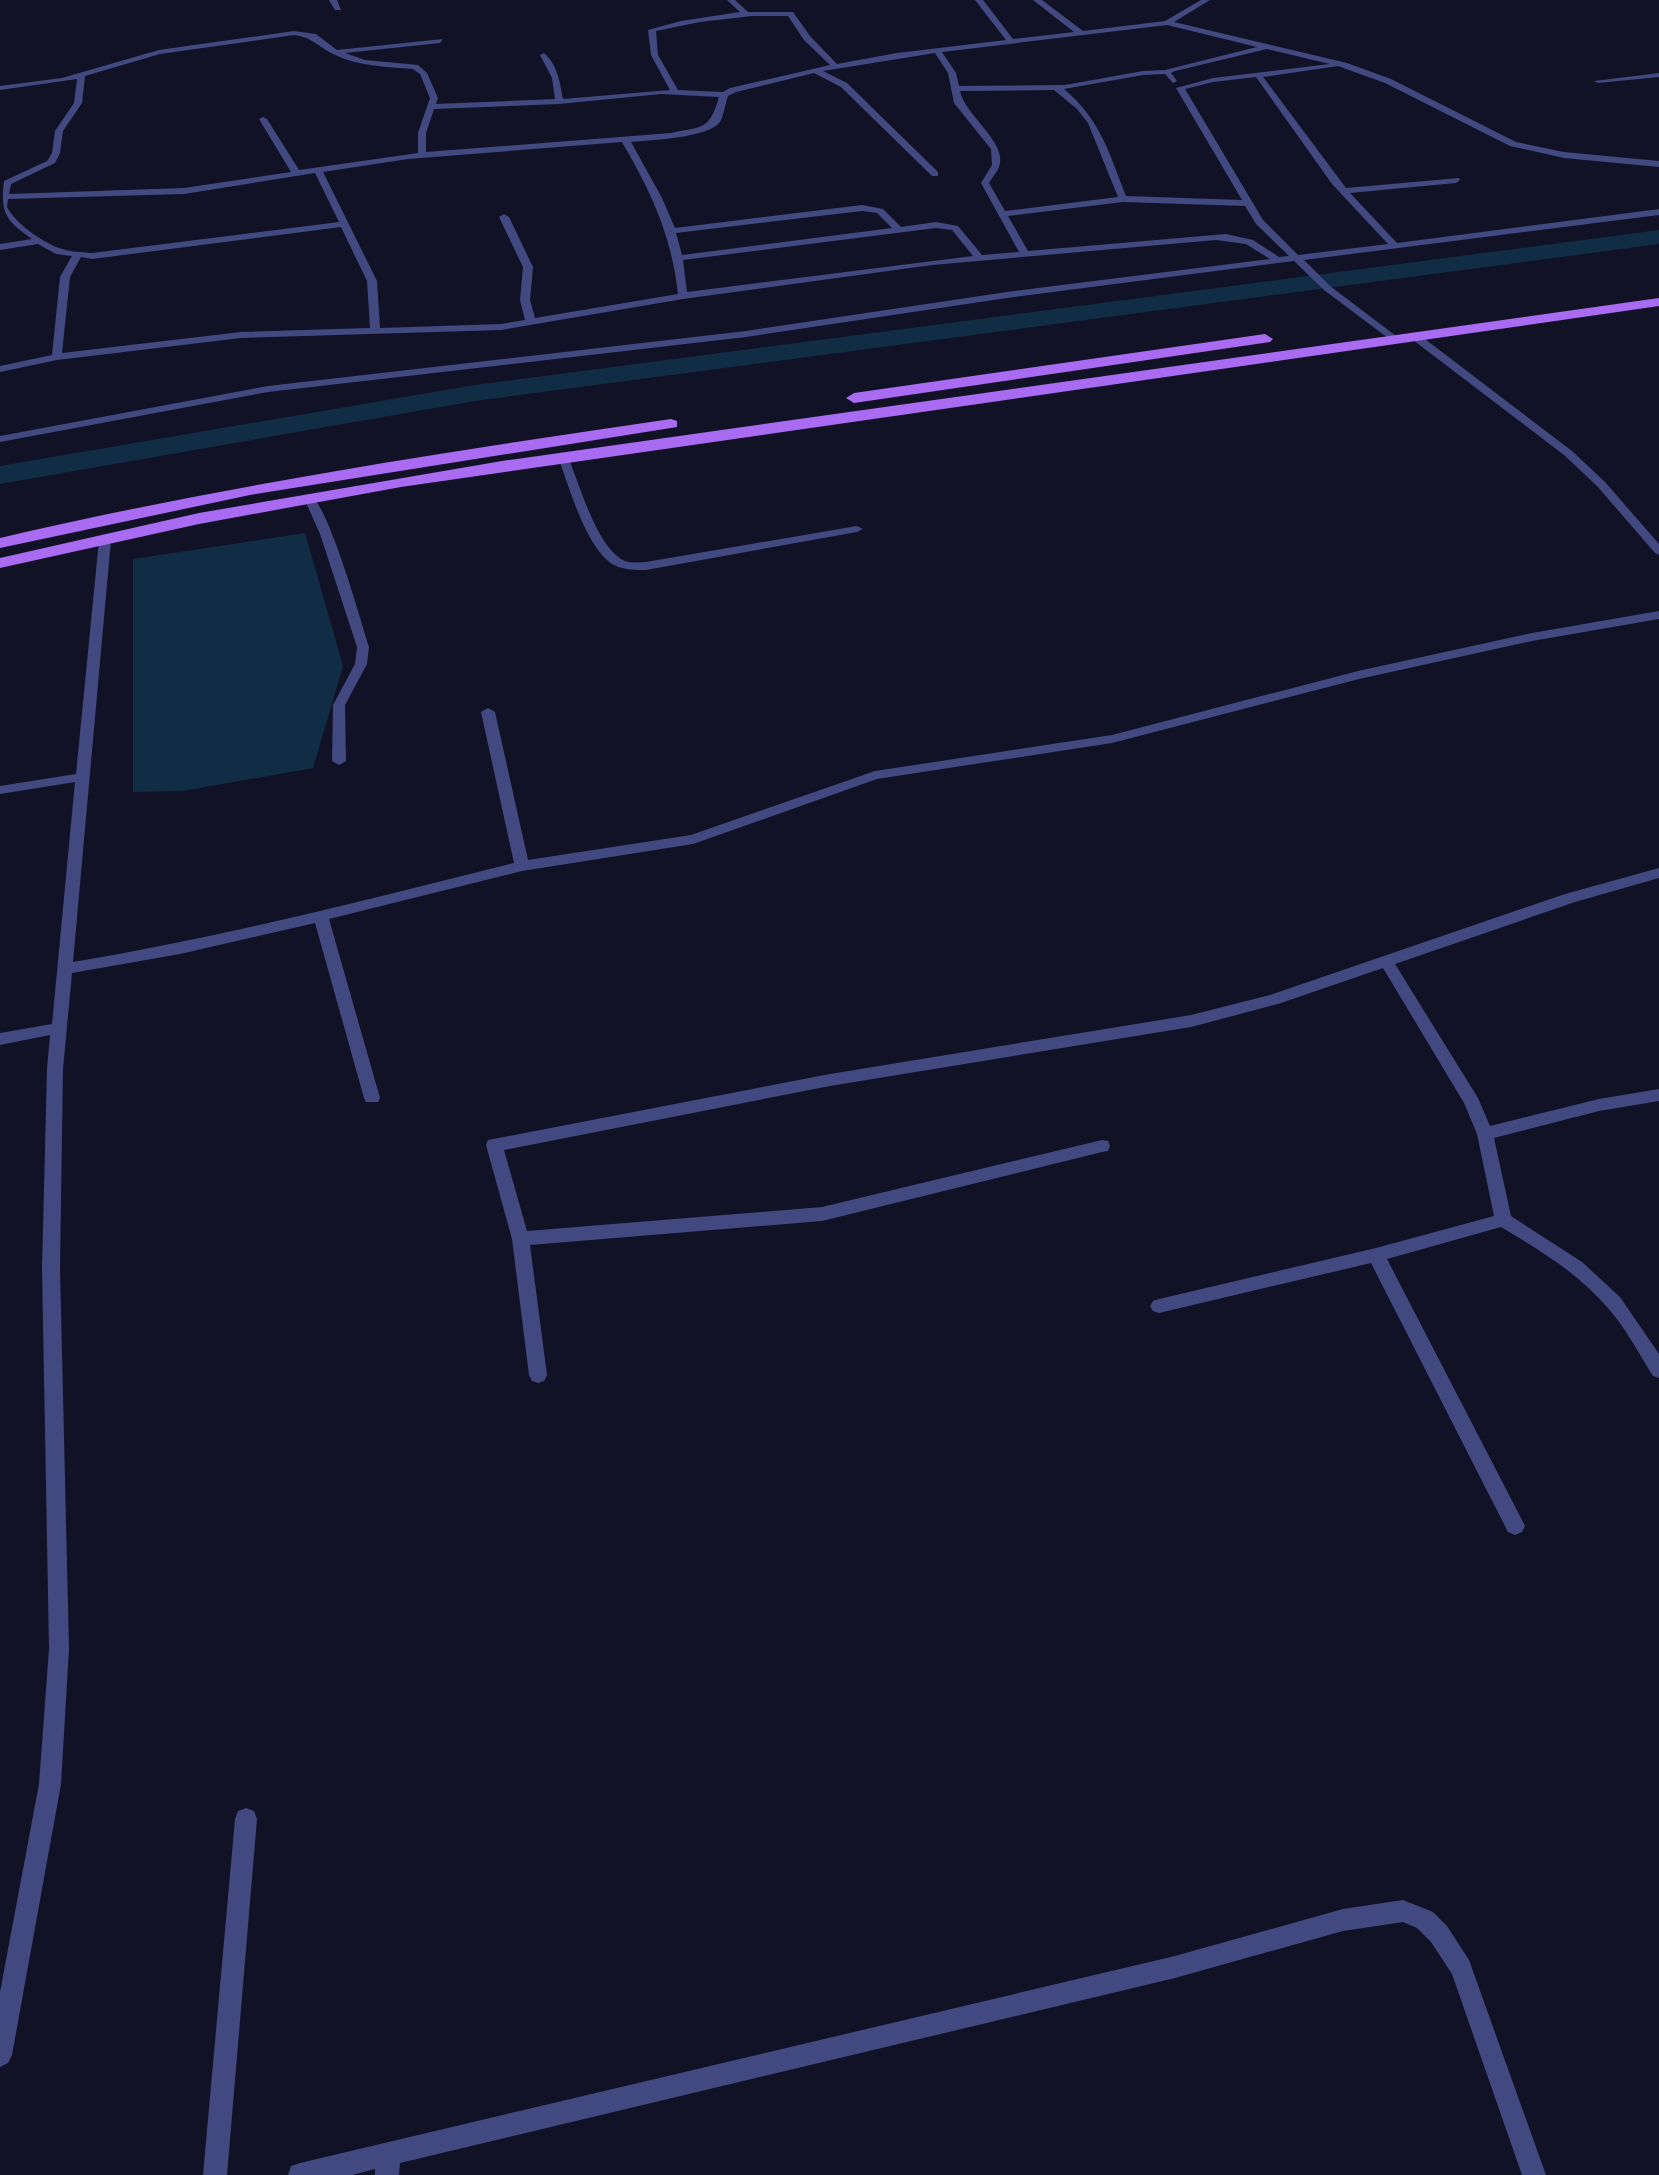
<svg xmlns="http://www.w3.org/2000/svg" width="1659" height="2175" font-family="'Varela Round',sans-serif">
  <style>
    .water { fill: #112d45 }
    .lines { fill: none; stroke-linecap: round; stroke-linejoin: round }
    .canal { fill: #112d45; fill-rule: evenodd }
    .lane { fill: #414980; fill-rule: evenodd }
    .street { fill: #414980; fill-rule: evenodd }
    .primary { fill: #a96bf1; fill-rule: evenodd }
  </style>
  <rect width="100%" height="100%" fill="#121226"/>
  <!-- water -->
  <path class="water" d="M 305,533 L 343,666 L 313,768 L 183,791 L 133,792 L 133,559 Z"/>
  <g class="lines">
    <!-- canal -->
    <path class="canal" d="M 1659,230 L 1659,244 L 475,401 L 0,484 L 0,466 L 475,385 Z"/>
    <!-- lane -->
    <path class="lane" d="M 563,454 L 568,457 C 580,485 595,542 621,559 C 628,564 638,562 646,562 L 857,526 L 863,529 L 857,532 L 646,570 C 636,570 624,570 614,565 C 586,549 569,486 558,457 Z"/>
    <!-- street -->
    <path class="street" d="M 329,0 L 337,0 L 341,10 L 335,10 Z
      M 727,0 L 735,0 L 748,12 L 793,12 L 810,36 L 837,64 L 897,53 L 1006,40 L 975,0 L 983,0 L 1013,39 L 1074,32 L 1033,0 L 1042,0 L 1083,31 L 1165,21 L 1201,0 L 1210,0 L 1174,22 L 1347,63 L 1391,79 L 1516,142 L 1564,152 L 1659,161 L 1659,167 L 1564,158 L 1510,146 L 1385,83 L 1338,66 L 1263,77 L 1346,188 L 1459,178 L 1460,180 L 1456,183 L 1350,193 L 1397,243 L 1659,209 L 1659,215 L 1304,260 L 1330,286 L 1396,336 L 1396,340 L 1392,341 L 1324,290 L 1294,261 L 1007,298 L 746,337 L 268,392 L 0,442 L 0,436 L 268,386 L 746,331 L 1007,292 L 1270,259 L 1246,244 L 1216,240 L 932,265 L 683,299 L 501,330 L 241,338 L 57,360 L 0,372 L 0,366 L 52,355 L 60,277 L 72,256 L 56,254 L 38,244 L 0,250 L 0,244 L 32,239 C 7,221 0,215 4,181 L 47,161 L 52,153 L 55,131 L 74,103 L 77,79 L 0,90 L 0,86 L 62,78 L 159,50 L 294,31 L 316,34 L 337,50 L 443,39 L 440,43 L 345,53 L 365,60 L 418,65 L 427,73 L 438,98 L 436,104 L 555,99 L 552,78 L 540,55 L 544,53 C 557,64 560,82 563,99 L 670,90 L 651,55 L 648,30 L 681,21 L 740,12 ZM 752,16 L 788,16 L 804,40 L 830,65 L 730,88 L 723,92 L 678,90 L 658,55 L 656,31 L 700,22 ZM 1167,25 L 1257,47 L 1165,70 L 1143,71 L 1065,85 L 959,86 L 956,73 L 942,52 ZM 294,35 C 314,38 317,46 333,54 C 357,66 386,67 413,69 L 420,74 L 430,98 L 418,133 L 418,153 L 299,170 L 267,119 L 263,117 L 259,119 L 291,172 L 184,188 L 9,194 L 11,184 L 55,163 L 60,153 L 63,131 L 82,103 L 85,76 L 160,54 ZM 1267,49 L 1330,64 L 1213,78 L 1176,88 L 1242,200 L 1126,196 C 1109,153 1101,120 1064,89 L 1143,75 L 1165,74 L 1173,83 L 1177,81 L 1171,73 L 1175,71 ZM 935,53 L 948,73 L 954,103 L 991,149 L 992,165 L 981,183 L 1019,252 L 982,255 L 958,226 L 936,222 L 901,227 L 883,209 L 862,205 L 675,228 L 662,198 L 631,142 C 650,140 709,138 720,122 C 724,115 725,104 728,96 L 736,92 L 814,73 L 841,87 L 932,176 L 938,176 L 938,172 L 847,83 L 823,71 ZM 1256,77 L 1332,184 L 1388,244 L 1298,255 L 1263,220 L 1185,89 L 1213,82 ZM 1054,90 L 1077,109 L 1088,123 L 1118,197 L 1005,211 L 989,183 C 992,178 997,172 999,167 C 1008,142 965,116 960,91 ZM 661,94 L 719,97 C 709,131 703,126 671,133 L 426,152 L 426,133 L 434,109 L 559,104 ZM 622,142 C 652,194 671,234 678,294 L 535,318 L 530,300 L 533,267 L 509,217 L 504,214 L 499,217 L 523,267 L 520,300 L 525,320 L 501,324 L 380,328 L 377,281 L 323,172 L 408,159 ZM 315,173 L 339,222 L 92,253 C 81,252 69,252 59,248 C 42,242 15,223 7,207 L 8,199 L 184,194 ZM 1123,202 L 1245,206 L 1256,224 L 1289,256 L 1279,257 L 1253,240 L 1226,234 L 1028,251 L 1008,216 ZM 862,211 L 877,213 L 892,228 L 682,255 L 676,233 ZM 341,227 L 367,281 L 370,328 L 241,332 L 62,353 L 70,277 L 81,257 L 92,259 ZM 936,228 L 952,230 L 973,256 L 687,292 L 683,260 Z
      M 1659,73 L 1659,77 L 1598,83 L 1594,81 Z
      M 1409,333 L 1417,333 L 1572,451 L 1605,482 L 1659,544 L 1659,555 L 1655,553 L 1597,486 L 1564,455 L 1409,337 Z
      M 310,495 C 328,504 361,621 369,647 L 367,664 L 345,705 L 346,761 L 339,765 L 332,761 L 333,705 L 355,664 L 357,647 L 320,534 L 304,498 Z
      M 105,537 L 111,540 L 73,962 C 222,937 367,900 514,863 L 481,712 L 488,708 L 495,712 L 528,860 L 691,835 L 875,771 L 1112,735 L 1358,671 L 1532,633 L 1659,611 L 1659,619 L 1532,641 L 1359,679 L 1112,743 L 877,779 L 693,844 L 522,871 L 329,919 L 380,1098 L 378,1102 L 366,1102 L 364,1098 L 315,923 L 180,954 L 72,973 L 63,1069 L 60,1268 L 69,1649 L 61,1784 L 12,2055 L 8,2063 L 0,2067 L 0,1992 L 39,1784 L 49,1649 L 42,1268 L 47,1069 L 50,1035 L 0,1045 L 0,1033 L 52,1024 L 75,782 L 0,794 L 0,786 L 76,774 L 99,540 Z
      M 1659,868 L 1659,878 L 1575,902 L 1395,964 L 1478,1098 L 1490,1126 L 1599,1099 L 1659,1089 L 1659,1101 L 1599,1111 L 1494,1138 L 1511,1216 L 1582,1262 L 1620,1297 L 1659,1354 L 1659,1378 L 1653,1376 C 1638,1352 1625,1327 1607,1307 C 1578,1273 1539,1250 1501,1227 L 1387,1259 L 1522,1520 L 1525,1526 L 1522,1532 L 1515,1535 L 1508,1532 L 1371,1263 L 1159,1313 L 1153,1311 L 1150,1306 L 1153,1301 L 1159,1299 L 1376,1248 L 1494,1216 L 1477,1134 L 1464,1103 L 1383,968 L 1278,1004 L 1191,1027 L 830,1086 L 504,1150 L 527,1231 L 822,1207 L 1102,1140 L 1108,1141 L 1110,1146 L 1108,1151 L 1102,1152 L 822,1221 L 530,1245 L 547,1375 L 544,1381 L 538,1383 L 532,1381 L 529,1375 L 512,1239 L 486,1145 L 488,1140 L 830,1074 L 1191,1015 L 1270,995 L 1565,894 Z
      M 246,1808 L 254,1811 L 257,1819 L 227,2175 L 203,2175 L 235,1819 L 238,1811 Z
      M 1403,1900 L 1433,1912 L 1447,1926 L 1469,1960 L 1546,2175 L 1522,2175 L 1452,1974 L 1431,1942 L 1417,1928 L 1403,1922 L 1343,1931 L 1175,1978 L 400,2163 L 399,2175 L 375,2175 L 375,2169 L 352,2175 L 288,2175 L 291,2166 L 300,2163 L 1175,1956 L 1343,1909 Z"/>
    <!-- primary -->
    <path class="primary" d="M 1659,298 L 1659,306 L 401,487 L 199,524 L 0,568 L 0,558 L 199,513 L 502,461 Z
      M 1265,334 L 1273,339 L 1270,342 L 854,403 L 846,398 L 854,393 Z
      M 671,419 L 677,421 L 677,427 L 250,495 L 0,548 L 0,538 C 222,486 446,452 671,419 Z"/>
  </g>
</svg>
